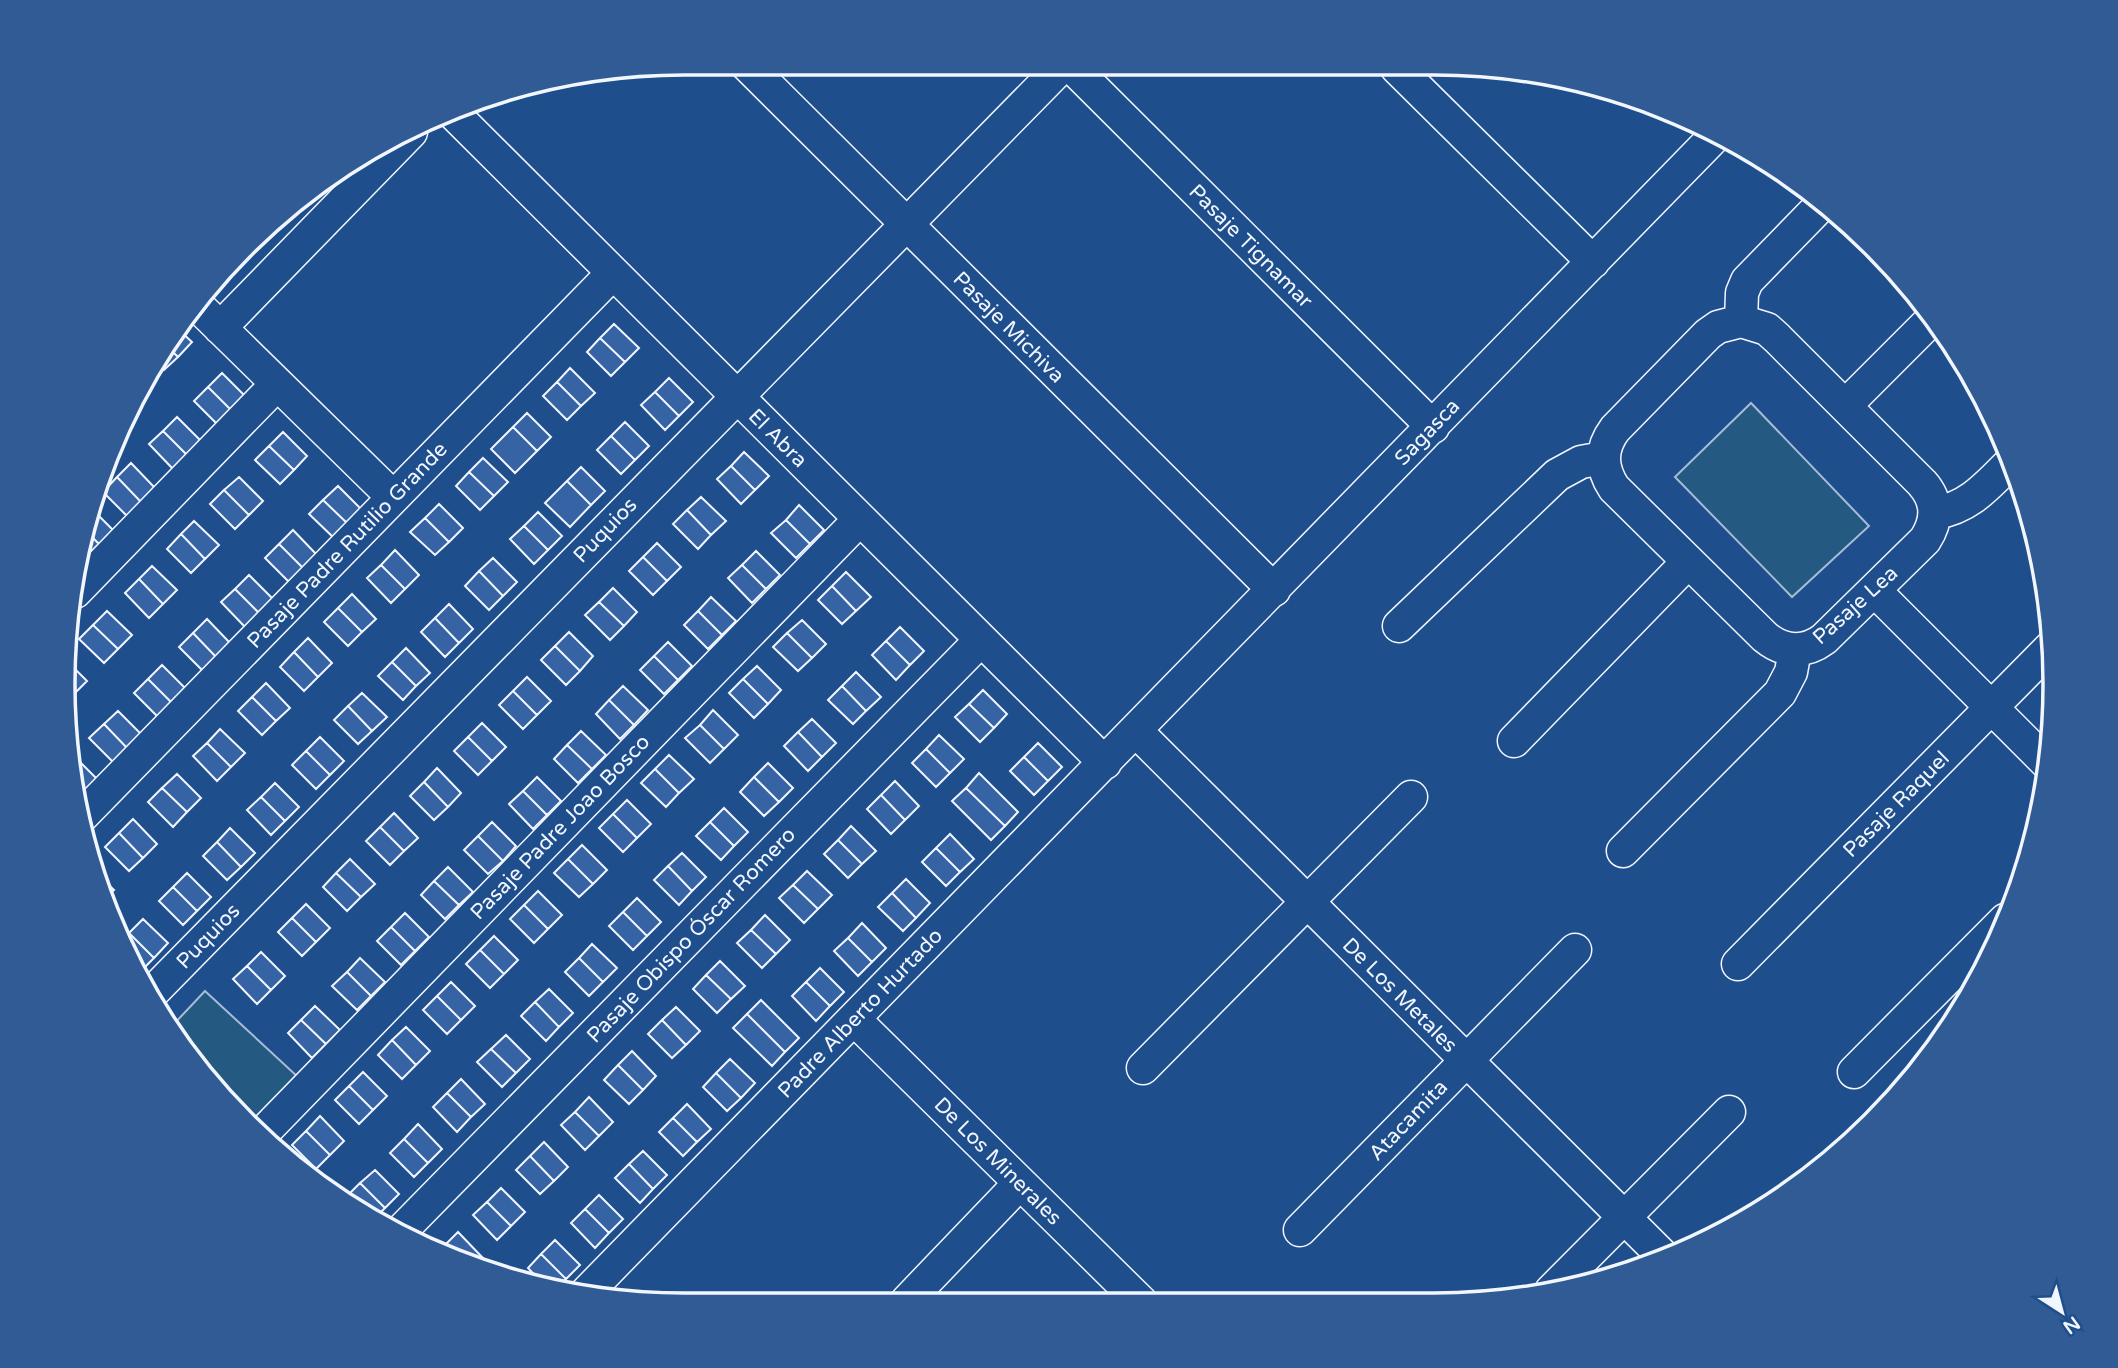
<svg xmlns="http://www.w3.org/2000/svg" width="2118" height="1368" font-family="'Varela Round',sans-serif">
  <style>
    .green { fill: #245a82; stroke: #a8bbd7; stroke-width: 2 }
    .building { fill: #3563a3; stroke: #f2f6ff; stroke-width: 2 }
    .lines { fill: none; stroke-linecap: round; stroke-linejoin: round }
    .street-casing { stroke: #f2f6ff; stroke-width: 35 }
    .street { stroke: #1f4e8c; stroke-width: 32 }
    .labels { text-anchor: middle; stroke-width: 5; stroke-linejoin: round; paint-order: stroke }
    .street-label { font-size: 21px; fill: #f2f6ff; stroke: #1f4e8c }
    .rim { fill: none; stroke: #f2f6ff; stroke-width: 3.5 }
  </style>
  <rect width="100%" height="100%" fill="#1f4e8c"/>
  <!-- green -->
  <path class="green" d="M 1751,403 L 1869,526 L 1792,597 L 1675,477 Z
    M 205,991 L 299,1078 L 254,1126 L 172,1026 Z"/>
  <!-- building -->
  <path class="building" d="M 614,324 L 639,348 L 625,362 L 600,338 Z
    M 179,330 L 192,342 L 178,357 L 169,348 Z
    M 600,338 L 625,362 L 611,376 L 587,352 Z
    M 169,348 L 178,357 L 164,370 L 159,366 Z
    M 570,368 L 595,393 L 581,406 L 557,382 Z
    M 222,373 L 246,397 L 232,411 L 208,387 Z
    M 669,378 L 693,402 L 679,416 L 655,392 Z
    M 557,382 L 581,406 L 567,420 L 543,396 Z
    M 208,387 L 232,411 L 218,425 L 194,401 Z
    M 655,392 L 679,416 L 665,430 L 641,405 Z
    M 527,413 L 551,437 L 537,451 L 513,427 Z
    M 177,417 L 201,441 L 187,455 L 163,431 Z
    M 625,422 L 649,446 L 635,460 L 611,436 Z
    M 513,427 L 537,451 L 515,473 L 491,449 Z
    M 163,431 L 187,455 L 173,469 L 149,444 Z
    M 283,432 L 307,456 L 294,470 L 269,446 Z
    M 611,436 L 635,460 L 621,474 L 597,450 Z
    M 269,446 L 294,470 L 280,484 L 255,460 Z
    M 744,452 L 769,476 L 755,490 L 731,466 Z
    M 483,458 L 508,482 L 494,496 L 469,472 Z
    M 131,463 L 155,488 L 141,502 L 117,477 Z
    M 731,466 L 755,490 L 741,504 L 717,479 Z
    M 581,467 L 605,491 L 591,505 L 567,481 Z
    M 469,472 L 494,496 L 480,510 L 456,486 Z
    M 117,477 L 141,502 L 127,516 L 103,492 Z
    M 239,477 L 263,501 L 249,515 L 224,490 Z
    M 567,481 L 591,505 L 570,527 L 545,503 Z
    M 338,486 L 362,510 L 348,524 L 323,500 Z
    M 224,490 L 249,515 L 235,529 L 210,504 Z
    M 701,497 L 726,521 L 711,535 L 687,510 Z
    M 323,500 L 348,524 L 334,538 L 309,514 Z
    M 439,504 L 463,528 L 449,542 L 425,518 Z
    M 799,505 L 824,530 L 810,544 L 786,520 Z
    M 91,508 L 113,530 L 99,544 L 87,532 Z
    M 687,510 L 711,535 L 698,549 L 673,524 Z
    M 538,512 L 562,536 L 548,550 L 524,526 Z
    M 425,518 L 449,542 L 435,555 L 410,532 Z
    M 786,520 L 810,544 L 796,558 L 771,533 Z
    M 194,521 L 219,545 L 205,559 L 181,534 Z
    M 524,526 L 548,550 L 534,564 L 510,539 Z
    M 293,530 L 317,555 L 303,568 L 279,544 Z
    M 87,532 L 99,544 L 85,557 L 82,555 Z
    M 181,534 L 205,559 L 191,573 L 167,549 Z
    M 657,543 L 681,567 L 667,581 L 643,557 Z
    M 279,544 L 303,568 L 289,582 L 265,558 Z
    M 395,550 L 419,575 L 405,589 L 381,565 Z
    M 756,551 L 780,575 L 766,589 L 742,565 Z
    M 643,557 L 667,581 L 653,595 L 629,571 Z
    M 493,558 L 517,582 L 503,596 L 479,571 Z
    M 381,565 L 405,589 L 391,603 L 367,578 Z
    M 742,565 L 766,589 L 752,603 L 728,578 Z
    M 152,566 L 177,590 L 163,604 L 139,579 Z
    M 479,571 L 503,596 L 489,610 L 465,586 Z
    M 846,572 L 871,597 L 856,611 L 832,586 Z
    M 249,575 L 273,599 L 259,613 L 235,589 Z
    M 139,579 L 163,604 L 149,618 L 125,593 Z
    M 832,586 L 856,611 L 842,624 L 818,600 Z
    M 613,588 L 637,612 L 624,626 L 599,602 Z
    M 235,589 L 259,613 L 245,627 L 221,602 Z
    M 352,594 L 376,619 L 362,632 L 338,608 Z
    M 711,597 L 736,621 L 722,635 L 698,611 Z
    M 599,602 L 624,626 L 610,640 L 585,615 Z
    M 449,604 L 473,629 L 459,643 L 435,618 Z
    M 338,608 L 362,632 L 348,646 L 324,622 Z
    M 107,611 L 132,635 L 118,649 L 93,625 Z
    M 698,611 L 722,635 L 708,649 L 684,625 Z
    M 435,618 L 459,643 L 445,657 L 421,632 Z
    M 207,619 L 231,644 L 217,658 L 193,633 Z
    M 802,620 L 826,644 L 812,658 L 787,633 Z
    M 93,625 L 118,649 L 104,663 L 79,639 Z
    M 900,627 L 924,651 L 910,665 L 886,641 Z
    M 569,632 L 593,656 L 580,671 L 555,646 Z
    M 193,633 L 217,658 L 203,671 L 179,647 Z
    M 787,633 L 812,658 L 798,671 L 773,647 Z
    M 308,638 L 332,663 L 318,677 L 294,652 Z
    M 886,641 L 910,665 L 896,680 L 872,655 Z
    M 668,642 L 692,666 L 678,680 L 654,656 Z
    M 555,646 L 580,671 L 566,685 L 541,660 Z
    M 406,648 L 430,673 L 416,686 L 392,662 Z
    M 294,652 L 318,677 L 304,691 L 280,667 Z
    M 654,656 L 678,680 L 664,694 L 640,670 Z
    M 66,660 L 87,681 L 73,695 L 69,691 Z
    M 392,662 L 416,686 L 403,700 L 378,676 Z
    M 162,665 L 186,689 L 172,703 L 148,679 Z
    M 757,666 L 781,690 L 768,704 L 743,679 Z
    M 856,672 L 881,697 L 866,711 L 842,686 Z
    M 527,677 L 551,701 L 537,715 L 513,691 Z
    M 148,679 L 172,703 L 158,717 L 134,693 Z
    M 743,679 L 768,704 L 754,718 L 729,693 Z
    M 266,683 L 290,708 L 276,721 L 252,697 Z
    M 623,686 L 648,710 L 634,725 L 609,700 Z
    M 842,686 L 866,711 L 853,724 L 828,700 Z
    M 983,690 L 1007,714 L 994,728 L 969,704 Z
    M 513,691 L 537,715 L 523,729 L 499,705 Z
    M 362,693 L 387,717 L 372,731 L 348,706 Z
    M 252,697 L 276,721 L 262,735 L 238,711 Z
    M 609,700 L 634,725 L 620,739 L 596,714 Z
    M 969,704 L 994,728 L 980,742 L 955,717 Z
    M 348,706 L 372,731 L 358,744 L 334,720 Z
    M 713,710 L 738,735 L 724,749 L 700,725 Z
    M 118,711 L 142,735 L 128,749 L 104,724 Z
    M 812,719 L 836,743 L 822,757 L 798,732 Z
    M 482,723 L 506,747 L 492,761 L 468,737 Z
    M 104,724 L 128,749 L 114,763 L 89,738 Z
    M 700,725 L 724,749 L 710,763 L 685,738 Z
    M 220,729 L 245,753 L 231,767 L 207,743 Z
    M 581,731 L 606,755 L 592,769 L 567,745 Z
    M 798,732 L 822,757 L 808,771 L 784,746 Z
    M 939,735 L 964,759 L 950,773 L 926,749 Z
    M 320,737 L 344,761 L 330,775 L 306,751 Z
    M 468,737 L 492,761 L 478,775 L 454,751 Z
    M 207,743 L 231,767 L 217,781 L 193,756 Z
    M 1038,743 L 1062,767 L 1048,781 L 1024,757 Z
    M 567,745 L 592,769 L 578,783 L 554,759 Z
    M 926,749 L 950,773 L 936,787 L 912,763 Z
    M 306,751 L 330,775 L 316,789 L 292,765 Z
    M 669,755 L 694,779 L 679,793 L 655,769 Z
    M 75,757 L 98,780 L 84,794 L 79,788 Z
    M 1024,757 L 1048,781 L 1034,795 L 1010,771 Z
    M 768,763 L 793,788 L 779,802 L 754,777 Z
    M 437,768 L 461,793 L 448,807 L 424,782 Z
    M 655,769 L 679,793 L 666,807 L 641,783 Z
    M 979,773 L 1018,812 L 1005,826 L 966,788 Z
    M 177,774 L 201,798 L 187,812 L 162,788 Z
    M 537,777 L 561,801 L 547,815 L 523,791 Z
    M 754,777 L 779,802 L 764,816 L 740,792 Z
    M 895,781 L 919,806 L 905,820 L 881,795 Z
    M 424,782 L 448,807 L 434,820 L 410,796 Z
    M 275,783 L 299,807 L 285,821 L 261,797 Z
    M 162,788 L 187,812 L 173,827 L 148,802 Z
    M 966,788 L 1005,826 L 991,840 L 952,801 Z
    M 523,791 L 547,815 L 533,829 L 509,804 Z
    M 881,795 L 905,820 L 891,834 L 867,809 Z
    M 261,797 L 285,821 L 271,835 L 247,810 Z
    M 627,800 L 651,824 L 637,838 L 613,814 Z
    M 724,808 L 748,832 L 734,846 L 710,822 Z
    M 394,813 L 418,838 L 404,851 L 380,827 Z
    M 613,814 L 637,838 L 623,852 L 599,828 Z
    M 133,819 L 157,844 L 143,858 L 119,833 Z
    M 492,822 L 516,846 L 503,861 L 478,836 Z
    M 710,822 L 734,846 L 721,860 L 696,836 Z
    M 851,826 L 876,851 L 862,864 L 838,840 Z
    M 380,827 L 404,851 L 390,865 L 366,841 Z
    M 230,828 L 255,853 L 241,867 L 217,842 Z
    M 119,833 L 143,858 L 129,871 L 105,847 Z
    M 950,834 L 974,859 L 960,872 L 936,848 Z
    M 478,836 L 503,861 L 488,874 L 464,850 Z
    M 838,840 L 862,864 L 848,878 L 824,854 Z
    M 217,842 L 241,867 L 227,880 L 203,856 Z
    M 582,845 L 607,870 L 593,884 L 568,859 Z
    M 936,848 L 960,872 L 946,886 L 922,862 Z
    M 682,853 L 706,877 L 692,891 L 668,866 Z
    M 350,859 L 375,884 L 361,897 L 336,873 Z
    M 568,859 L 593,884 L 579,897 L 554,873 Z
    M 668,866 L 692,891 L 679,905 L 654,880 Z
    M 448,867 L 473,892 L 459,905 L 434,881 Z
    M 807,871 L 832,895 L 818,909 L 793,885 Z
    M 95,872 L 114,890 L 106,897 Z
    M 187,873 L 211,897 L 197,911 L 173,887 Z
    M 336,873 L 361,897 L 347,911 L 323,887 Z
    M 906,879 L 930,903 L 916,918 L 892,893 Z
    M 434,881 L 459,905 L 445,919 L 421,895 Z
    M 793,885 L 818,909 L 804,923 L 779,898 Z
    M 173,887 L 197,911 L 183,925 L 159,901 Z
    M 538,891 L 562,915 L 548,929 L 524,905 Z
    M 892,893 L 916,918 L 903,931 L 878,907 Z
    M 637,898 L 661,922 L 647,936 L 623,912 Z
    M 306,904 L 330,928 L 316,942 L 292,918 Z
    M 524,905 L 548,929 L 534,943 L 510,919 Z
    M 623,912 L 647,936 L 633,950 L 609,926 Z
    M 405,913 L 429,937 L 415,951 L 391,927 Z
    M 765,915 L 790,940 L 776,954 L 751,930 Z
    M 292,918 L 316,942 L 302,956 L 278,932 Z
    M 143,919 L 168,943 L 154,958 L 129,933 Z
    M 862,923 L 886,948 L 872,962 L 848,938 Z
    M 391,927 L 415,951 L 401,965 L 377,941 Z
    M 751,930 L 776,954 L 762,968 L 737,943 Z
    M 129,933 L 154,958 L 140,972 L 123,939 Z
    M 494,936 L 518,960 L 504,974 L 480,950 Z
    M 848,938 L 872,962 L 858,976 L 834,951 Z
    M 592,944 L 617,968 L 603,982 L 579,958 Z
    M 480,950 L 504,974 L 490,988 L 466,964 Z
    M 261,952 L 285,976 L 271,990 L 247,966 Z
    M 360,958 L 385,982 L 371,996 L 347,972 Z
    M 579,958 L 603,982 L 589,996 L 565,972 Z
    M 720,961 L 745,986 L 731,999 L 706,975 Z
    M 247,966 L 271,990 L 257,1004 L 233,979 Z
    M 820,968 L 844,992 L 830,1006 L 806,982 Z
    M 347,972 L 371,996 L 357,1010 L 332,986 Z
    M 706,975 L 731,999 L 717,1013 L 693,989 Z
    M 451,982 L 475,1006 L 461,1020 L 437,996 Z
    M 806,982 L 830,1006 L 816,1021 L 792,996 Z
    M 549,989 L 573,1013 L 559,1027 L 535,1002 Z
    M 437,996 L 461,1020 L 447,1034 L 423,1010 Z
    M 761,1000 L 799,1038 L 785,1052 L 747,1014 Z
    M 535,1002 L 559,1027 L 546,1041 L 521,1016 Z
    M 315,1006 L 340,1030 L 326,1044 L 301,1020 Z
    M 676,1007 L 700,1031 L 686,1045 L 662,1020 Z
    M 747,1014 L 785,1052 L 772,1066 L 733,1028 Z
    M 301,1020 L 326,1044 L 312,1058 L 288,1033 Z
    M 662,1020 L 686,1045 L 672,1058 L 648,1034 Z
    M 406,1027 L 430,1051 L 416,1065 L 392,1040 Z
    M 506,1035 L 530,1059 L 516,1073 L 491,1049 Z
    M 392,1040 L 416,1065 L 402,1079 L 378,1055 Z
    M 491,1049 L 516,1073 L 502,1087 L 477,1062 Z
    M 632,1051 L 656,1076 L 643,1090 L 618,1065 Z
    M 730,1059 L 755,1083 L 741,1098 L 716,1073 Z
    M 618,1065 L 643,1090 L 629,1104 L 604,1080 Z
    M 363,1072 L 387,1096 L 373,1110 L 349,1086 Z
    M 716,1073 L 741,1098 L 727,1111 L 703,1087 Z
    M 461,1079 L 485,1104 L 471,1117 L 447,1093 Z
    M 349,1086 L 373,1110 L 359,1124 L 335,1100 Z
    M 447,1093 L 471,1117 L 457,1132 L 433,1107 Z
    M 589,1097 L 613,1122 L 599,1136 L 575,1112 Z
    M 687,1104 L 711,1129 L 697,1142 L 673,1118 Z
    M 575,1112 L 599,1136 L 585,1150 L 561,1125 Z
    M 320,1116 L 344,1141 L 330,1155 L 306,1131 Z
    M 673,1118 L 697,1142 L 683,1156 L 659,1132 Z
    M 418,1124 L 442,1149 L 428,1163 L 404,1139 Z
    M 306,1131 L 330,1155 L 316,1169 L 292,1145 Z
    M 404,1139 L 428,1163 L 414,1177 L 390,1153 Z
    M 544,1142 L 568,1167 L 554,1181 L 530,1156 Z
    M 643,1151 L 667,1175 L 653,1189 L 629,1164 Z
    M 530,1156 L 554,1181 L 540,1194 L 516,1170 Z
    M 629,1164 L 653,1189 L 640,1203 L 615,1178 Z
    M 375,1170 L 399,1194 L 385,1208 L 360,1183 Z
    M 360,1183 L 385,1208 L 378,1215 L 347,1196 Z
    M 501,1188 L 525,1212 L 511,1226 L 487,1202 Z
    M 599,1195 L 623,1219 L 609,1233 L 585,1209 Z
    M 487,1202 L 511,1226 L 497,1240 L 473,1215 Z
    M 585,1209 L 609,1233 L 595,1248 L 571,1223 Z
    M 458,1232 L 482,1257 L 474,1265 L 459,1261 L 444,1246 Z
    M 555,1240 L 580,1265 L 566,1279 L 541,1254 Z
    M 541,1254 L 566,1279 L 557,1287 L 543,1284 L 528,1268 Z"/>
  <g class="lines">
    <!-- street casing -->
    <g class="street-casing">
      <path id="street" d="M 745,63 L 1274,590
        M 1070,65 L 1433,427
        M 1397,68 L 1593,262
        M 452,112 L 1105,763
        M 195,303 L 393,497
        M 1741,321 L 1767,329 L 1777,338 L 1922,483 C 1938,501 1938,520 1925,540 L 1824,639 C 1804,654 1783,652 1765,637 L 1614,488 C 1601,468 1600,449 1615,429 L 1708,334 L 1718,327 Z
        M 1741,321 L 1742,293 L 1747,281 L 1823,203
        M 220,328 L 411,132
        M 1845,406 L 1934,317
        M 1935,513 C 1969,508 1988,485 2011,462
        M 1874,590 L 2050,766
        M 75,592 L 277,384
        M 1399,626 L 1557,475 L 1581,462 L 1603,458
        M 1136,731 L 1665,1258
        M 1514,741 L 1688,562
        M 81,817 L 613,273
        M 1623,851 L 1780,693 L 1791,672 L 1795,650
        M 1738,964 L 2054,644
        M 148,997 L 1063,65
        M 854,1019 L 1141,1302
        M 1143,1068 L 1411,797
        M 1854,1072 L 2005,920
        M 261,1135 L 860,519
        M 402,1230 L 981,640
        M 1300,1230 L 1575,950
        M 1551,1291 L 1729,1112
        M 584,1295 L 1718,133
        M 907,1301 L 1020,1183"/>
    </g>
    <!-- street -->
    <use href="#street" class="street"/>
  </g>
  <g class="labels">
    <!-- street labels -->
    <g class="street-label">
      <text transform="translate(1251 246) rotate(45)" y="7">Pasaje Tignamar</text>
      <text transform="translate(1009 327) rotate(45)" y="7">Pasaje Michiva</text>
      <text transform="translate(1427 432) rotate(-46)" y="7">Sagasca</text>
      <text transform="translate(778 438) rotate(45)" y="7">El Abra</text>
      <text transform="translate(605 530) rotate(-46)" y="7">Puquios</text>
      <text transform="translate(347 545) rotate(-46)" y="7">Pasaje Padre Rutilio Grande</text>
      <text transform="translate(1855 605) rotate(-42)" y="7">Pasaje Lea</text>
      <text transform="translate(1896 804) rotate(-45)" y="7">Pasaje Raquel</text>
      <text transform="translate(560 827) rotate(-46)" y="7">Pasaje Padre Joao Bosco</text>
      <text transform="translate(691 935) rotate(-46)" y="7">Pasaje Obispo Óscar Romero</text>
      <text transform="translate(208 936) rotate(-46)" y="7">Puquios</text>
      <text transform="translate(1400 995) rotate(45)" y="7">De Los Metales</text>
      <text transform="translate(860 1013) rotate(-46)" y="7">Padre Alberto Hurtado</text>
      <text transform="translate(1408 1120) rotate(-46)" y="7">Atacamita</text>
      <text transform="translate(998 1161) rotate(45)" y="7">De Los Minerales</text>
    </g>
  </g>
  <!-- crop -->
  <path d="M0 0H2118V1368H0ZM684 75H1434A609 609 0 0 1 2043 684V684A609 609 0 0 1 1434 1293H684A609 609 0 0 1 75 684V684A609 609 0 0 1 684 75Z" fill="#305b95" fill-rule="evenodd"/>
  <path class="rim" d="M684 75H1434A609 609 0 0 1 2043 684V684A609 609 0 0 1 1434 1293H684A609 609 0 0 1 75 684V684A609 609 0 0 1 684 75Z"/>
  <!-- north arrow -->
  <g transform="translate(2062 1312) rotate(144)" stroke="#1f4e8c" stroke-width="5" paint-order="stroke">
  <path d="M0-5L12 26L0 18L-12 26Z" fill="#f2f6ff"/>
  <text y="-10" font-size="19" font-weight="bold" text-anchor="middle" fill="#f2f6ff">N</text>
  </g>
</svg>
